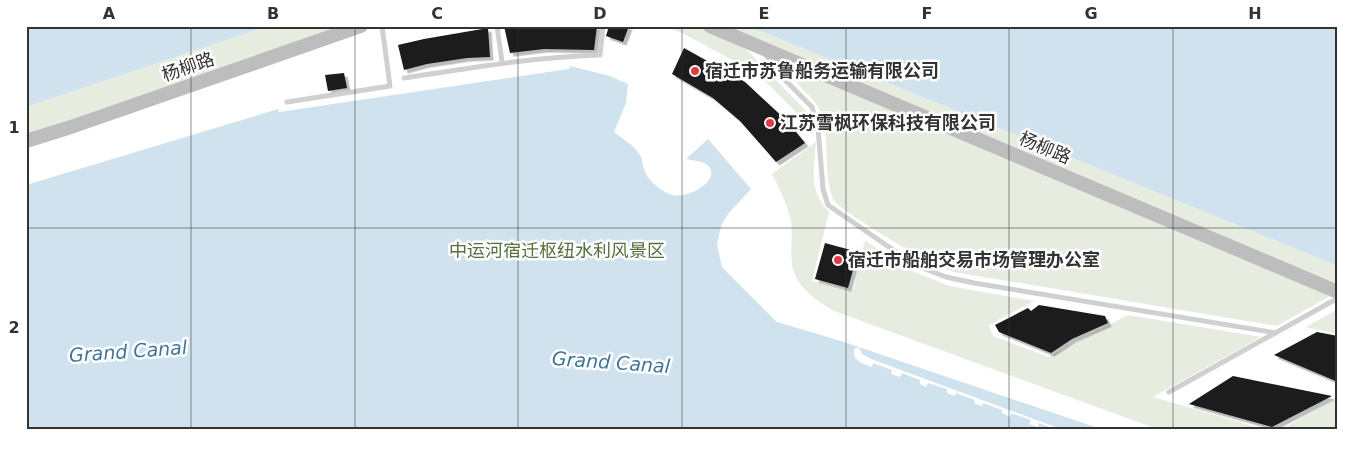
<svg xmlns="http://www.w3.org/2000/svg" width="1364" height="455" font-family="'DejaVu Sans','Noto Sans SC',sans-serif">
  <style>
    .green { fill: #e6ecdf }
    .water { fill: #cfe2ee }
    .pier { fill: #fff }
    .building { fill: #1a1a1a; filter: url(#shadow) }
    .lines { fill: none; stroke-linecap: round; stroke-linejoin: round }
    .lane { stroke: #d0d0d0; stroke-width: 5 }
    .secondary { stroke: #bdbdbd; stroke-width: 14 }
    .grid { fill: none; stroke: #333; stroke-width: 1; stroke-opacity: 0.55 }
    .poi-dot { fill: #e63946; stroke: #fff; stroke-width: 2 }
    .labels { text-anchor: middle; stroke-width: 5; stroke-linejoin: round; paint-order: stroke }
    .street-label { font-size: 18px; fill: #333; stroke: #fff }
    .poi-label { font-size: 18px; font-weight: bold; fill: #333; stroke: #fff; text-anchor: start }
    .park-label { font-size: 18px; fill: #56703f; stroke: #fff }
    .water-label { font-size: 19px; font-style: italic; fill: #3f7597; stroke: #fff }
    .neatline { fill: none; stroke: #333; stroke-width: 2 }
    .grid-label { font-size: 16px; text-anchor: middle; font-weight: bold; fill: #333 }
  </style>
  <defs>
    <filter id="shadow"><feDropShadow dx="3.5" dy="3.5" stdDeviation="0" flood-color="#0004"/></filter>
  </defs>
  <rect width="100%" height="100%" fill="#fff"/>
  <!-- green -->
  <path class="green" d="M 268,26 L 351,26 L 26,137 L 26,107 Z
    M 665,26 L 695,26 L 732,40 L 746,49 L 807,112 L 815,131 L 811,133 L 806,122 L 761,77 L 723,55 L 682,33 Z
    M 717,26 L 748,26 L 1338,266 L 1338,284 Z
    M 796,69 L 1332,295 L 1277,326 L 954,272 C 945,269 937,265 929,262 C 915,254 838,210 833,199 C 823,173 830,142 822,116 C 816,96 796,88 788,70 Z
    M 816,142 C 814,172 808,189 829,212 L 812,281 L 853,291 L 865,240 L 904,268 L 950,286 L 1034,301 L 989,325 L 993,336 L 1048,357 L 1128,315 L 1261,337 L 1153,397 L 1263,429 L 1157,429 L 834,311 C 816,301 795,286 792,264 C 790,250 793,235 791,221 C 788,206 779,188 772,174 Z
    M 1338,309 L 1338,334 L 1306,327 Z
    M 1338,398 L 1338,429 L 1282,429 Z"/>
  <!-- water -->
  <path class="water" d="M 26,26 L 268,26 L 26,107 Z
    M 748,26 L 1338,26 L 1338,266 Z
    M 570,66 L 610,76 L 628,84 L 626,103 L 614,132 C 623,139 634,145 640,155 C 643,159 642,165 644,169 C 647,180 658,188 667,193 C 688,204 730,174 702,162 C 697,161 691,160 686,159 L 708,139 L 751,189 L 728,214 L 721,226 L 717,245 L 722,267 L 777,322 L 841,341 L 1101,429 L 26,429 L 26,185 L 278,109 L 279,112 L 569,69 Z"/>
  <!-- pier -->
  <path class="pier" d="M 859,347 L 862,354 L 871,359 L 1061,429 L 1054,429 L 1039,423 L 1038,427 L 1029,424 L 1031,420 L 1011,413 L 1010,417 L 1002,413 L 1002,410 L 983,403 L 982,406 L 974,403 L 975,400 L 956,393 L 955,396 L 947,393 L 947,389 L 928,383 L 926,387 L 920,384 L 920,380 L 902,373 L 900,377 L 891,374 L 892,370 L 873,363 L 872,367 L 861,363 L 855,358 L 854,354 L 854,349 Z"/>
  <!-- building -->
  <path class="building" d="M 504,26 L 597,26 L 594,50 L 544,49 L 510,53 Z
    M 609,26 L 629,26 L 623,42 L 606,36 Z
    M 488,28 L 490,57 L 467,58 L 427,64 L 404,70 L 398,45 L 424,39 Z
    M 684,48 L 745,82 L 787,121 L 805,143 L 776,162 L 740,121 L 713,98 L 672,74 Z
    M 344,73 L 347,88 L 328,91 L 325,75 Z
    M 825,243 L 858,252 L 848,288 L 815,279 Z
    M 1039,305 L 1105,316 L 1108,323 L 1072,339 L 1051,353 L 999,332 L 995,325 L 1028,308 L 1031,311 Z
    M 1317,332 L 1338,336 L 1338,382 L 1274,355 Z
    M 1233,376 L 1332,396 L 1272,427 L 1189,404 Z"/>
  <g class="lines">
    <!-- lane -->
    <path class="lane" d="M 497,26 L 502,62
      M 765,52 L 772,67 L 812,107 L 818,128 L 823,189 L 828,205 L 915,265 L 946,277 L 974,283 L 1276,333
      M 404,78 C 469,68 534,57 600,55 L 603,26
      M 287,102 L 390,86 L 382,26
      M 1169,392 L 1338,298"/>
    <!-- secondary -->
    <path class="secondary" d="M 710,26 L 1338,292
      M 26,141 L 71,127 L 361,26"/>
  </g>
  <!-- grid -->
  <path class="grid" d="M 191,26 L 191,429M 355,26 L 355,429M 518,26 L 518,429M 682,26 L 682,429M 846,26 L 846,429M 1009,26 L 1009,429M 1173,26 L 1173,429M 26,228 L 1338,228"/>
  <!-- markers -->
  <g class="poi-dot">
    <circle cx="695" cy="71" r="5"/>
    <circle cx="770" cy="123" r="5"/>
    <circle cx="838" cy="260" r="5"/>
  </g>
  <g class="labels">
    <!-- street labels -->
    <g class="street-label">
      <text transform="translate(188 67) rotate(-19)" y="6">杨柳路</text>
      <text transform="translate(1045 148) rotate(23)" y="6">杨柳路</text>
    </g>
    <!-- poi labels -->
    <g class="poi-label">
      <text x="705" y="77">宿迁市苏鲁船务运输有限公司</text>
      <text x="780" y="129">江苏雪枫环保科技有限公司</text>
      <text x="848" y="266">宿迁市船舶交易市场管理办公室</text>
    </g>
    <!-- park labels -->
    <g class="park-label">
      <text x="557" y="257">中运河宿迁枢纽水利风景区</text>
    </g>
    <!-- water labels -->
    <g class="water-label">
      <text transform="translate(128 351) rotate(-4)" y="7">Grand Canal</text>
      <text transform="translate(611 362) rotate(4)" y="7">Grand Canal</text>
    </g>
  </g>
  <!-- border -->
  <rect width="1364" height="455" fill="none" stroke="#ffffff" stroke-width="55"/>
  <rect x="28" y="28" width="1308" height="400" class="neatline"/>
  <g class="grid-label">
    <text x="109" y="19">A</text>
    <text x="273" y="19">B</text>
    <text x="437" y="19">C</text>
    <text x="600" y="19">D</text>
    <text x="764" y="19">E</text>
    <text x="927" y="19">F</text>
    <text x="1091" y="19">G</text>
    <text x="1255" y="19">H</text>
    <text x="14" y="133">1</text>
    <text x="14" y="333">2</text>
  </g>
</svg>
